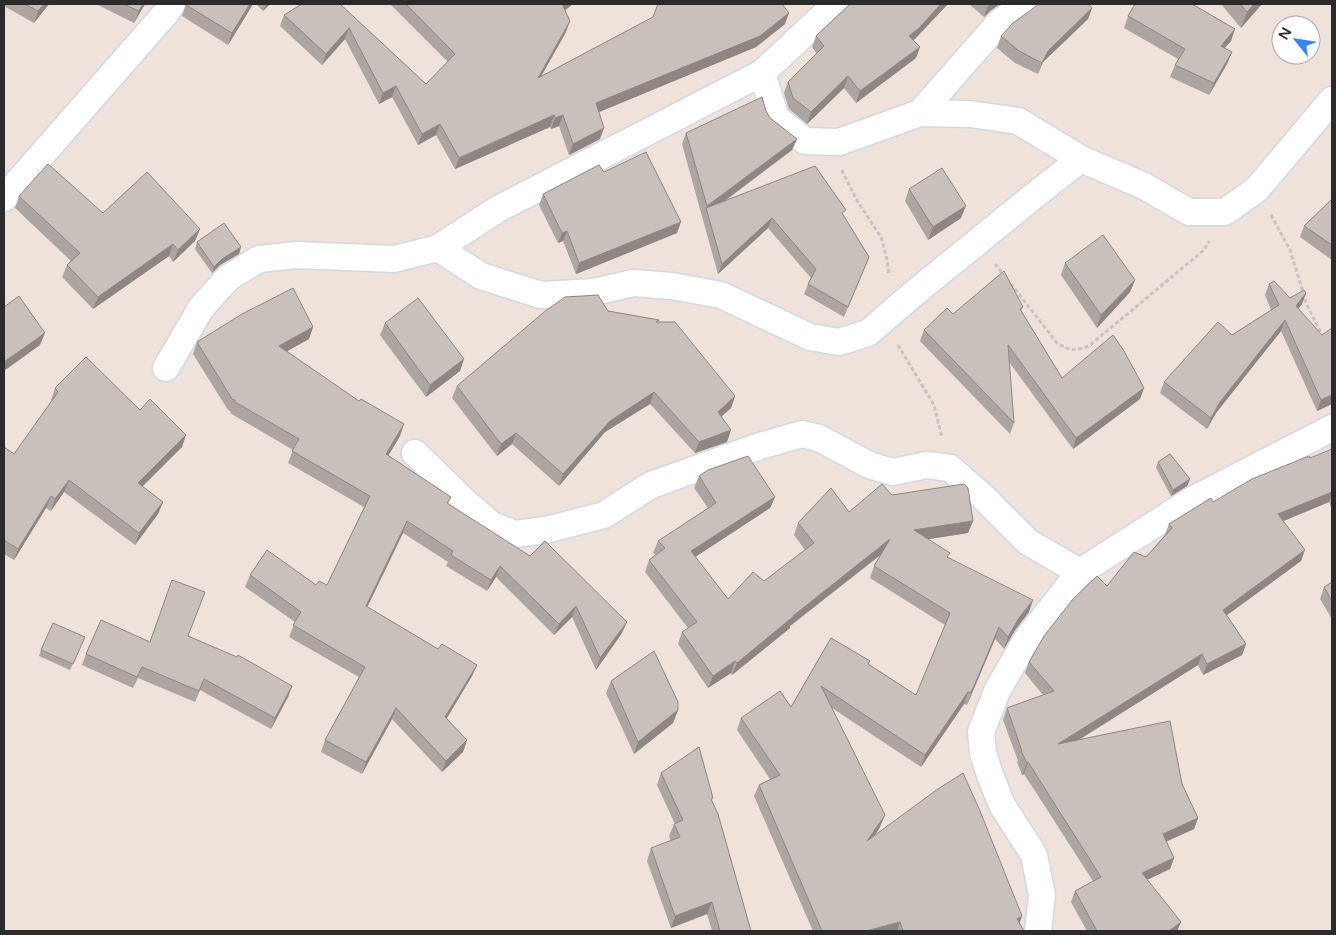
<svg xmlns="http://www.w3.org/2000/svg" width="1336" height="935" font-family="'Varela Round',sans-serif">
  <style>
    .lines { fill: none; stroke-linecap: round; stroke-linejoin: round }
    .street-casing { stroke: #d0d9e5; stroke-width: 29 }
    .path { stroke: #c4c4c4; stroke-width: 3; stroke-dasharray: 4 2.5; stroke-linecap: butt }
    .street { stroke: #fff; stroke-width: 26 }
    .wall { fill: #ada5a1 }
    .shaded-wall { fill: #8d8683 }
    .building { fill: #c9c0bb; stroke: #8d8683 }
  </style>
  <rect width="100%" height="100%" fill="#eee2db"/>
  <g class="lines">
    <!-- street casing -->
    <g class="street-casing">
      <path id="street" d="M 762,73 L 776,118 L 805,141 L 839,142 L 920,113 L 970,114 L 1018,121 L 1081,159 L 1144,186 L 1189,212 L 1225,212 L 1257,189 L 1332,100
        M 920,113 L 999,23 L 1025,4
        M 4,198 L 166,13 L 172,4
        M 438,248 L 481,276 L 541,295 L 594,292 L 633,283 L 672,286 L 721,295 L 810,337 L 839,342 L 868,333 L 912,295 L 1035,195 L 1081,159
        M 166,368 L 201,308 L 228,278 L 259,259 L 297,255 L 394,259 L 438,248 L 498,209 L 762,73 L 836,4
        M 415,453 L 465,502 L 492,525 L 515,534 L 546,530 L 604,515 L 651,485 L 760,446 L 802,434 L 819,438 L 869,465 L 893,472 L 927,465 L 950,468 L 981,495 L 1028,542 L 1080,572
        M 1038,931 L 1042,895 L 1034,855 L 1002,805 L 990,775 L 983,753 L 981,732 L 997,691 L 1027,639 L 1080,572 L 1194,499 L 1332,428"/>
    </g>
    <!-- path -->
    <path class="path" d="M 842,170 L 843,173 L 858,202 L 881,237 L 887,259 L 889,275
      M 1271,215 L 1290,250 L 1307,305 L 1323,337
      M 995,264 L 1004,275
      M 1011,284 L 1057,343 C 1070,351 1074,351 1089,346 L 1204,250 L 1209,241
      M 898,345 L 934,405 L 942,438"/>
    <!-- street -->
    <use href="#street" class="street"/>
  </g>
  <!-- wall -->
  <path class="wall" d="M 4,4 L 49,4 L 34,23 L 4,6 Z
    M 96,4 L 145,4 L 134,23 Z
    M 186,4 L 253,4 L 228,45 L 182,16 Z
    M 256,4 L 270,4 L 263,11 Z
    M 340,4 L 426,84 L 448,62 L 390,4 L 573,4 L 565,10 L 566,32 L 541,76 L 785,24 L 756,47 L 599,112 L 600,139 L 569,155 L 559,126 L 551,129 L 550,127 L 455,169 L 436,135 L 418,145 L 392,97 L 379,104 L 345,39 L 322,65 L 280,26 L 284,15 Z
    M 850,4 L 948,4 L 913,40 L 916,58 L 856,103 L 844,88 L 807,124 L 789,109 L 784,93 L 788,82 L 817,54 L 812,47 L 816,36 Z
    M 969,4 L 1000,4 L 990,11 L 984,17 Z
    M 1221,4 L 1262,4 L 1241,28 Z
    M 1092,8 L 1088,19 L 1043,62 L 1038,74 L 1015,63 L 997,48 L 1001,36 Z
    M 1128,16 L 1231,41 L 1224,48 L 1232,52 L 1227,64 L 1209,95 L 1170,77 L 1175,65 L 1178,59 L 1124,28 Z
    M 766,111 L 770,118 L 797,139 L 792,150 L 725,201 L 844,216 L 869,257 L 844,317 L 804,294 L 808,284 L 811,278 L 768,228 L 718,274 L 682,144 L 686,133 Z
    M 604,172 L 677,233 L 576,274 L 563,241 L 558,243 L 539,205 L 543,194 Z
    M 909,189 L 961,218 L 928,240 L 905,201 Z
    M 19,196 L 103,213 L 200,229 L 195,241 L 173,262 L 169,256 L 93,309 L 62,277 L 67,265 L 71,261 L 15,208 Z
    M 1332,199 L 1332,260 L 1300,237 L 1304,226 Z
    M 197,242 L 241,247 L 239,254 L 220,265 L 212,273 L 195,249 Z
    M 1065,263 L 1135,280 L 1130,292 L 1097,328 L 1061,275 Z
    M 1269,284 L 1290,298 L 1306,293 L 1302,304 L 1299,308 L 1332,404 L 1317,411 L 1281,331 L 1216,413 L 1207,429 L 1160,393 L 1164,382 L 1232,335 L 1271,310 L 1265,295 Z
    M 1023,307 L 1021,311 L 1062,378 L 1140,399 L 1073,449 L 1009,362 L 1014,423 L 1010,434 L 920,341 L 924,330 L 953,314 Z
    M 608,311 L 659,320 L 658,322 L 735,396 L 731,408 L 722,416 L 727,442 L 695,453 L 650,404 L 605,432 L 559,486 L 512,444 L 497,456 L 452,398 L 457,386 Z
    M 385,323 L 460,371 L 426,397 L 380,335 Z
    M 313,327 L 309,339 L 287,351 L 400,436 L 388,456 L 451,497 L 448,504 L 622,633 L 596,670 L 572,617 L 554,635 L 496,577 L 487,591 L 446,566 L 448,562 L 403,533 L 367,607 L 438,649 L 477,665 L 472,676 L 446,719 L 467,740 L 463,752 L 442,772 L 392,719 L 362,774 L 321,752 L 325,740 L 359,677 L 289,637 L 295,622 L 245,587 L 250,575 L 316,585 L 327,585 L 364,507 L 288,463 L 293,450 L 230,413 L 231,412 L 228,410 L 193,354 L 197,342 Z
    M 55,388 L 140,410 L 182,447 L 142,486 L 163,502 L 158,514 L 135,545 L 64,492 L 51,511 L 46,508 L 14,560 L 4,554 L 4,447 L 14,454 L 52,401 L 51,400 Z
    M 1332,449 L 1332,509 L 1329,502 L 1283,521 L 1301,561 L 1227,615 L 1246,644 L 1242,655 L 1203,675 L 1198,665 L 1079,740 L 1182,784 L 1198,818 L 1194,829 L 1166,841 L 1174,858 L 1170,869 L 1147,880 L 1181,922 L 1177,931 L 1087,931 L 1071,902 L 1075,891 L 1093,881 L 1024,774 L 1022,775 L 1017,762 L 1018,761 L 1003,720 L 1007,708 L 1043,695 L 1025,673 L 1029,662 L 1107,586 L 1146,557 L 1165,535 L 1169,524 L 1213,502 Z
    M 1158,462 L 1190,479 L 1187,486 L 1171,496 L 1156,468 Z
    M 699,476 L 775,497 L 770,508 L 695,557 L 728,599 L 764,581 L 805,550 L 794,535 L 798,523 L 849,512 L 892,495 L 973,521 L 968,533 L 929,539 L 948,558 L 1029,612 L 1015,630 L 1004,649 L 995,639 L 967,705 L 964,704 L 921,767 L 832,708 L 880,827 L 875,836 L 1019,924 L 1024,931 L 813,931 L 754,796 L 759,785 L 770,779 L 737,730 L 741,718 L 791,707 L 831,638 L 870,661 L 868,664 L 916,695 L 945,625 L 870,578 L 874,566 L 881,555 L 790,626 L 790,628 L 732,675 L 731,673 L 708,688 L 678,644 L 682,632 L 688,628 L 645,572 L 649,560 L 656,555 L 653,553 L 658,541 L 708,508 L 694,488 Z
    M 1332,582 L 1332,619 L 1320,599 L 1324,587 Z
    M 188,636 L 292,686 L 288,697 L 271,729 L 200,690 L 195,702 L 138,678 L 133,688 L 82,665 L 86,654 Z
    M 82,643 L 70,670 L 39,656 L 41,650 Z
    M 611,681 L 678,710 L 673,723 L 634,754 L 606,693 Z
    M 661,773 L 712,801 L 751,931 L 712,931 L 707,914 L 671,928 L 647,861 L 651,848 L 671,841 L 669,836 L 674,824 L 675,824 L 657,785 Z"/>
  <!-- shaded-wall -->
  <path class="shaded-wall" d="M 44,4 L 49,4 L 34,23 L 38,11 Z
    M 143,4 L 145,4 L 134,23 L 139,11 Z
    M 250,4 L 253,4 L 228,45 L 232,33 Z
    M 266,4 L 270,4 L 263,11 Z
    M 563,4 L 573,4 L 558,16 L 562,4 Z
    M 941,4 L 948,4 L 915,39 L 904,47 L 909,36 Z
    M 990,4 L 1000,4 L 990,11 L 984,17 L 988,6 Z
    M 1254,4 L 1262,4 L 1241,28 L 1247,12 Z
    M 1092,8 L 1088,19 L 1043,62 L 1038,74 L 1042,63 L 1048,51 Z
    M 789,13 L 785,24 L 756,47 L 592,115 L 596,103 Z
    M 570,21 L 566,32 L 534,89 L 538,78 Z
    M 349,28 L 345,39 L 322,65 L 326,54 Z
    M 1235,29 L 1231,41 L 1216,58 L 1221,46 Z
    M 920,47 L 916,58 L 856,103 L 860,91 Z
    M 1232,52 L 1227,64 L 1209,95 L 1214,83 Z
    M 848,76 L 844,88 L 807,124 L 811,112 Z
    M 396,86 L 392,97 L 379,104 L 383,93 Z
    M 554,115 L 550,127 L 455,169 L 459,158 Z
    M 563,115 L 559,126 L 551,129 L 555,118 Z
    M 440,124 L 436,135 L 418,145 L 422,134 Z
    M 604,128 L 600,139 L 569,155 L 573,144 Z
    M 797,139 L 792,150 L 708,213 L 706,208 L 702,217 L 707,206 Z
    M 966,206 L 961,218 L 928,240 L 933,227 Z
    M 772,218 L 768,228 L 718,274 L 722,264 Z
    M 681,222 L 677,233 L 576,274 L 579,263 Z
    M 200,229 L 195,241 L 173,262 L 178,250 Z
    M 567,231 L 563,241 L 558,243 L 562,233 Z
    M 173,244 L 169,256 L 93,309 L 98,297 Z
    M 241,247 L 239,254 L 220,265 L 212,273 L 214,267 L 222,259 Z
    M 1135,280 L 1130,292 L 1097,328 L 1101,315 Z
    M 1306,293 L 1302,304 L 1292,317 L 1296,306 Z
    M 1285,320 L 1281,331 L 1216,413 L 1207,429 L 1211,418 L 1220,402 Z
    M 313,327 L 309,339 L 275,358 L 279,346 Z
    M 45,333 L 40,345 L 4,371 L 4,362 Z
    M 464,359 L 460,371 L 426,397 L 430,385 Z
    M 1144,388 L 1140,399 L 1073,449 L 1076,438 Z
    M 654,392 L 650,404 L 605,432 L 559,486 L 563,474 L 610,421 Z
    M 1332,395 L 1332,404 L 1317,411 L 1321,400 Z
    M 735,396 L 731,408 L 714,423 L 718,412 Z
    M 404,424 L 400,436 L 382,466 L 386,454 Z
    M 731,430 L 727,442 L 695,453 L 699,442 Z
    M 516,433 L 512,444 L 497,456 L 501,444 Z
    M 186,435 L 182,447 L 134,495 L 138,483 Z
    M 1190,479 L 1187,486 L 1171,496 L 1173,490 Z
    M 69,480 L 64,492 L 51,511 L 55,499 Z
    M 1332,492 L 1332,494 L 1329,502 L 1274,525 L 1278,514 Z
    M 51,496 L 46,508 L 14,560 L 18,549 Z
    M 775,497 L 770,508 L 686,563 L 691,551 Z
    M 163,502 L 158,514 L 135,545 L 139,533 Z
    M 407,521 L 403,533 L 362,618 L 366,606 Z
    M 973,521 L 968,533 L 910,542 L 914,530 Z
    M 890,539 L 886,550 L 790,626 L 790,628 L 732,675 L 737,663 L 793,616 Z
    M 1305,550 L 1301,561 L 1219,621 L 1223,610 Z
    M 500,566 L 496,577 L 487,591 L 491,580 Z
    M 1033,600 L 1029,612 L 1015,630 L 1004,649 L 1008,637 L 1019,618 Z
    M 576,606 L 572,617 L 554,635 L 559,624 Z
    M 627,622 L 622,633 L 596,670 L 600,658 Z
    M 999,627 L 995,639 L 967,705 L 971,693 Z
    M 1246,644 L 1242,655 L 1203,675 L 1207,664 Z
    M 1202,654 L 1198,665 L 1054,755 L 1058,744 Z
    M 735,661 L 731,673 L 708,688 L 713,676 Z
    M 477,665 L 472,676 L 441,728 L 445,717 Z
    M 292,686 L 288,697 L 271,729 L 275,718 Z
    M 968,692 L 964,704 L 921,767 L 925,755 Z
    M 396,708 L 392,719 L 362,774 L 366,762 Z
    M 678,710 L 673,723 L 634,754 L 638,742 Z
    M 467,740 L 463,752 L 442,772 L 446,761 Z
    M 1028,762 L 1024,774 L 1022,775 L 1027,763 Z
    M 885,815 L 880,827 L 863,853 L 867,841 Z
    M 1198,818 L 1194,829 L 1159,845 L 1163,834 Z
    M 1174,858 L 1170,869 L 1138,884 L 1142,873 Z
    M 712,902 L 707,914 L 671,928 L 675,916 Z
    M 1022,916 L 1018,928 L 1017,919 Z
    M 900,922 L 897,931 L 866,931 Z
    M 1181,922 L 1177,931 L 1169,931 Z"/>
  <!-- building -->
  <path class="building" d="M 25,4 L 44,4 L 38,11 Z
    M 123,4 L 143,4 L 139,11 Z
    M 186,4 L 250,4 L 232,33 L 186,5 Z
    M 302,4 L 340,4 L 426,84 L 455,54 L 406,4 L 563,4 L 562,4 L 570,21 L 538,78 L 653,17 L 658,4 L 782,4 L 789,13 L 760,36 L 596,103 L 604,128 L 573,144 L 563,115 L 555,118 L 554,115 L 459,158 L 440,124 L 422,134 L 396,86 L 383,93 L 349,28 L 326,54 L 284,15 Z
    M 850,4 L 941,4 L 919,28 L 909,36 L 920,47 L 860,91 L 848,76 L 811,112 L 793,98 L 788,82 L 824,46 L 816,36 Z
    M 1039,4 L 1088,4 L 1092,8 L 1048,51 L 1042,63 L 1019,51 L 1001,36 L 1013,23 Z
    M 1135,4 L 1192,4 L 1235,29 L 1221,46 L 1232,52 L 1214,83 L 1175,65 L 1185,49 L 1128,16 Z
    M 1240,4 L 1254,4 L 1247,12 Z
    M 762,97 L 766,111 L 770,118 L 797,139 L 707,206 L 686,133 Z
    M 646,152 L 681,222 L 579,263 L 567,231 L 562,233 L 543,194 L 599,165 L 604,172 Z
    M 48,164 L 103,213 L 147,172 L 200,229 L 178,250 L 173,244 L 98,297 L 67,265 L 80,253 L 19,196 Z
    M 815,166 L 846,210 L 842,213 L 869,257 L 848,307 L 808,284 L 816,269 L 772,218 L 722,264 L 706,208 Z
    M 942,168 L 966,206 L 933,227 L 909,189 Z
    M 1332,199 L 1332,245 L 1304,226 Z
    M 224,223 L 241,247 L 222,259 L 214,267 L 197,242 Z
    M 1103,235 L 1135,280 L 1101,315 L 1065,263 Z
    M 1004,271 L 1023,307 L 1020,309 L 1062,378 L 1113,335 L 1124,351 L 1144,388 L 1076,438 L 1008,345 L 1014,423 L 924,330 L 947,308 L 953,314 Z
    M 1274,281 L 1290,298 L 1304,290 L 1306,293 L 1296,306 L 1322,335 L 1332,328 L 1332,395 L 1321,400 L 1285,320 L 1220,402 L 1211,418 L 1164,382 L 1218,322 L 1232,335 L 1279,305 L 1269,284 Z
    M 293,288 L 313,327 L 279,346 L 359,401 L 361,399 L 404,424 L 386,454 L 451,497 L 447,503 L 530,556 L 545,541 L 627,622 L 600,658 L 576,606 L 559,624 L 500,566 L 491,580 L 451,555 L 453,551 L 407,521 L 366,606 L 438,649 L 442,644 L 477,665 L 445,717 L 467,740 L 446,761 L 396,708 L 366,762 L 325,740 L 365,667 L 293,625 L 301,612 L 250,575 L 267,550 L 316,585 L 319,581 L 327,585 L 370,496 L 292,451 L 299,439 L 235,402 L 235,400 L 232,399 L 197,342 L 242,314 Z
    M 598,295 L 608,311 L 659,320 L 656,322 L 675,322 L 735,396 L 718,412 L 731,430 L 699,442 L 654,392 L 610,421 L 563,474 L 516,433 L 501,444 L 457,386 L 544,312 L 565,297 Z
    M 19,296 L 45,333 L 4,362 L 4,307 Z
    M 418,298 L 464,359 L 430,385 L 385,323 Z
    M 86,357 L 140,410 L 150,399 L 186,435 L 138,483 L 163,502 L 139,533 L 69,480 L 55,499 L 51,496 L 18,549 L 4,540 L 4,447 L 14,454 L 58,392 L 55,388 Z
    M 1332,449 L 1332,492 L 1278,514 L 1305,550 L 1223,610 L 1246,644 L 1207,664 L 1202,654 L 1058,744 L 1170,721 L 1182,784 L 1198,818 L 1163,834 L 1174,858 L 1142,873 L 1181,922 L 1169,931 L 1097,931 L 1075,891 L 1101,877 L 1028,762 L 1027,763 L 1021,751 L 1022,751 L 1007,708 L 1054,691 L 1029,662 L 1044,636 L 1073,599 L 1097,576 L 1107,586 L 1134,552 L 1146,557 L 1172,528 L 1169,524 L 1211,498 L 1213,502 L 1252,479 L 1309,456 L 1310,458 Z
    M 1170,454 L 1190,479 L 1173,490 L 1158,462 Z
    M 748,456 L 775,497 L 691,551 L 728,599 L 753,572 L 764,581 L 814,543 L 798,523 L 831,488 L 849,512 L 882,484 L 892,495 L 964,484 L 968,488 L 973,521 L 914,530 L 950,553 L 947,557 L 1033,600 L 1019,618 L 1008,637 L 999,627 L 971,693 L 968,692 L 925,755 L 821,686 L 885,815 L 867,841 L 935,791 L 963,773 L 980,811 L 1022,916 L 1017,919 L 1024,931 L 903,931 L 900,922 L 866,931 L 822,931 L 759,785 L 780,775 L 741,718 L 780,691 L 791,707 L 831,638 L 870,661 L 868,664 L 916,695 L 950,613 L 874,566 L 890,539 L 793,616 L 794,616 L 737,663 L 735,661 L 713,676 L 682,632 L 697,622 L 649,560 L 665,548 L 658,541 L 716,503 L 699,476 L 708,470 Z
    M 172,580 L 205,592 L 188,636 L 237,657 L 238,655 L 292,686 L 275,718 L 204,679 L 199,691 L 142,667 L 137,677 L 86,654 L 101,620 L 150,642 Z
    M 1332,582 L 1332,601 L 1324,587 Z
    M 53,623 L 85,637 L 73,664 L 41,650 Z
    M 654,651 L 678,702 L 678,710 L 638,742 L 611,681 Z
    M 699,747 L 713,798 L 711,799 L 718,814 L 751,931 L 720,931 L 712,902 L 675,916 L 651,848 L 680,837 L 674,824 L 683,820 L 661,773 Z"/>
  <!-- border -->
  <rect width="1336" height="935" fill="none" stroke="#2b2b2b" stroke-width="10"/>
  <!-- north arrow -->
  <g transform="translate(1296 40) rotate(300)"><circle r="24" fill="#ffffff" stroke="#aaaaaa"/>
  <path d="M0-4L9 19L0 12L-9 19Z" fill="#3786ff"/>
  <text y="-8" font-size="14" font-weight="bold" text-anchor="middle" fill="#2b2b2b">N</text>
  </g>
</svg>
